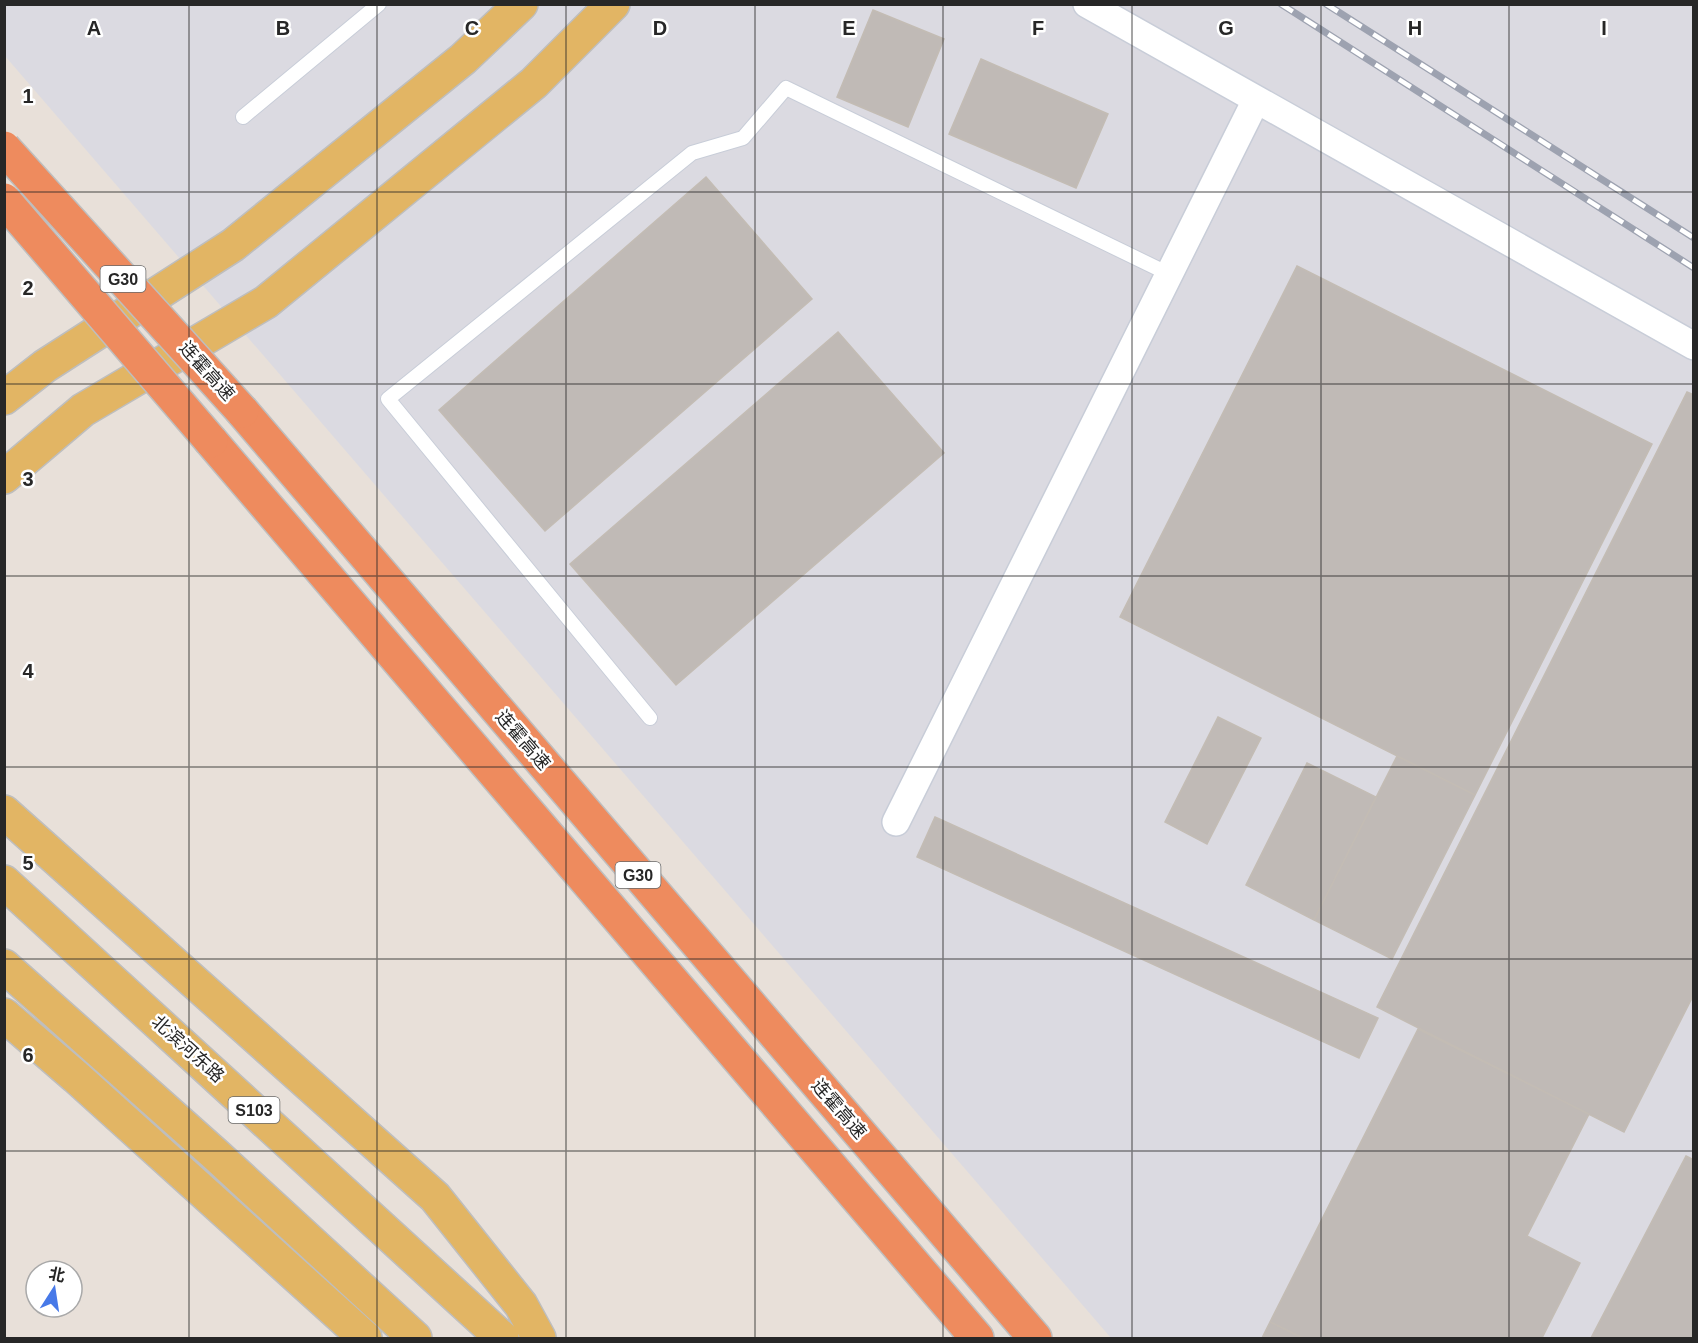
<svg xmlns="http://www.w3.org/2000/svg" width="1698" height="1343" font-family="Arial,'Noto Sans SC',sans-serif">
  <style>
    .industrial { fill: #dbdae1 }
    .building { fill: #c0bab6; stroke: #c3bcb4; stroke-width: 1.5 }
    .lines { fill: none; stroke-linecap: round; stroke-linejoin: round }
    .lane-casing { stroke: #c8cdd8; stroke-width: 16 }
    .street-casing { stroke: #c8cdd8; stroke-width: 30 }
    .primary-casing { stroke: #bebebe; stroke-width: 36 }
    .highway-casing { stroke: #bebebe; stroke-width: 36 }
    .lane { stroke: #fff; stroke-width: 14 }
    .street { stroke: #fff; stroke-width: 27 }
    .primary { stroke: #e2b564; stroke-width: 33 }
    .highway { stroke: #ee8b5e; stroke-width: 33 }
    .rail-casing { stroke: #9da2b0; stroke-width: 7 }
    .rail { stroke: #fff; stroke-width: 4.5; stroke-dasharray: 14; stroke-linecap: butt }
    .highway-bridge-casing { stroke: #bebebe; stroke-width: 36; stroke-linecap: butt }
    .highway-bridge { stroke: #ee8b5e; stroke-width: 33 }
    .grid { fill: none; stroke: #272727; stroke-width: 1.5; stroke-opacity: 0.55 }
    .labels { text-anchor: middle; stroke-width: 5; stroke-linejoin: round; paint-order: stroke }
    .shield { fill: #fff; stroke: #686868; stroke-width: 1.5 }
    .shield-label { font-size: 16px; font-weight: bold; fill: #272727 }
    .street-label { font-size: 18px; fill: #272727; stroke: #fff }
    .grid-label { font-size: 20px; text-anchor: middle; font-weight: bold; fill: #272727; stroke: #fff; stroke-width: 5; stroke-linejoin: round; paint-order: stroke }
  </style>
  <rect width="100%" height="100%" fill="#e8e0d9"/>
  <!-- industrial -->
  <path class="industrial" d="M 4,5 L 1693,5 L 1693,1338 L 1111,1338 L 5,56 Z"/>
  <!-- building -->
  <path class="building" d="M 873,10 L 944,39 L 908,127 L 837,97 Z
    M 981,59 L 1108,114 L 1076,188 L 949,134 Z
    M 706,177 L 812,299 L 545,531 L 439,410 Z
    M 1297,266 L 1652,444 L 1475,795 L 1120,617 Z
    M 838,332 L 944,453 L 676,685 L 570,564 Z
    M 1687,392 L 1694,395 L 1694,994 L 1624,1132 L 1377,1007 Z
    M 1218,717 L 1261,738 L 1207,844 L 1165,822 Z
    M 1397,756 L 1475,795 L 1392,959 L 1314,920 Z
    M 1307,763 L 1376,797 L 1314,920 L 1246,885 Z
    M 935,817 L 1378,1018 L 1359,1058 L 917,857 Z
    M 1418,1029 L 1589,1114 L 1527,1236 L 1580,1263 L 1542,1338 L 1303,1338 L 1270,1322 Z
    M 1686,1156 L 1694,1160 L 1694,1338 L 1591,1338 Z
    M 1270,1322 L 1303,1338 L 1262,1338 Z"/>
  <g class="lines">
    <!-- lane casing -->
    <g class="lane-casing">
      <path id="lane" d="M 243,117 L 379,4
        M 650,718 L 388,399 L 692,153 L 743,138 L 786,88 L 1169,274"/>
    </g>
    <!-- street casing -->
    <g class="street-casing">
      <path id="street" d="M 1087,4 L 1694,346
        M 896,822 L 1256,100"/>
    </g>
    <!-- primary casing -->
    <g class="primary-casing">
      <path id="primary" d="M 4,398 L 45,366 L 233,245 L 463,59 L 521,4
        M 4,477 L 83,410 L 266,302 L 534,83 L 613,4
        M 4,812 L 435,1197 L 521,1305 L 539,1338
        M 4,882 L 502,1338
        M 4,966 L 216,1155 L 415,1338
        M 4,1015 L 76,1077 L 365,1338"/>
    </g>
    <!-- highway casing -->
    <g class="highway-casing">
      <path id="highway" d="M 242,411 L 1035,1338
        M 211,441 L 977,1338"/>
    </g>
    <!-- lane -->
    <use href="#lane" class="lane"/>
    <!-- street -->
    <use href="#street" class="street"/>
    <!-- primary -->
    <use href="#primary" class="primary"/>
    <!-- highway -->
    <use href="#highway" class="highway"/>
    <!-- rail casing -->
    <g class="rail-casing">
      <path id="rail" d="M 1281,4 L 1694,268
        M 1326,4 L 1694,238"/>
    </g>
    <!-- rail -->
    <use href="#rail" class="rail"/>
    <!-- highway-bridge casing -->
    <g class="highway-bridge-casing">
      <path id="highway-bridge" d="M 4,148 L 242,411
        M 4,200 L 211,441"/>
    </g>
    <!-- highway-bridge -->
    <use href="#highway-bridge" class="highway-bridge"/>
  </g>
  <!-- grid -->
  <path class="grid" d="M 189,4 L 189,1338M 377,4 L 377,1338M 566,4 L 566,1338M 755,4 L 755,1338M 943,4 L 943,1338M 1132,4 L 1132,1338M 1321,4 L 1321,1338M 1509,4 L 1509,1338M 4,192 L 1694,192M 4,384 L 1694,384M 4,576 L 1694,576M 4,767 L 1694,767M 4,959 L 1694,959M 4,1151 L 1694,1151"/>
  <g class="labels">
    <!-- shield labels -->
    <g class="shield">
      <rect x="100.5" y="266" width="45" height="26" rx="4.5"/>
      <rect x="615.5" y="862" width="45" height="26" rx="4.5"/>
      <rect x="228.5" y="1097" width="51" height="26" rx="4.5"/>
    </g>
    <g class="shield-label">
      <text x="123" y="285">G30</text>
      <text x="638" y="881">G30</text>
      <text x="254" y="1116">S103</text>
    </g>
    <!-- street labels -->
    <g class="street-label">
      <text transform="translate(207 371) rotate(48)" y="6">连霍高速</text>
      <text transform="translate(523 740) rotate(49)" y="6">连霍高速</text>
      <text transform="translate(188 1049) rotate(42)" y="6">北滨河东路</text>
      <text transform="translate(839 1109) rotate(49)" y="6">连霍高速</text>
    </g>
  </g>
  <g class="grid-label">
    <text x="94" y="35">A</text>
    <text x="283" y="35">B</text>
    <text x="472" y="35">C</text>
    <text x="660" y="35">D</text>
    <text x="849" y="35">E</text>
    <text x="1038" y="35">F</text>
    <text x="1226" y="35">G</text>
    <text x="1415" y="35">H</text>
    <text x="1604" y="35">I</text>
    <text x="28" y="103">1</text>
    <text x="28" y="295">2</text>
    <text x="28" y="486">3</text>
    <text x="28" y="678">4</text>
    <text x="28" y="870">5</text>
    <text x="28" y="1062">6</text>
  </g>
  <!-- border -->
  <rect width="1698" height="1343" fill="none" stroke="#272727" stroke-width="12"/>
  <!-- north arrow -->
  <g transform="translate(54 1289) rotate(12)"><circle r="28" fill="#ffffff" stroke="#a9a9a9" stroke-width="1.5"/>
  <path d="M0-4.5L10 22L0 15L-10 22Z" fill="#4779e8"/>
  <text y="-9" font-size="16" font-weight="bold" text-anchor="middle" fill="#272727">北</text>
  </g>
</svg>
